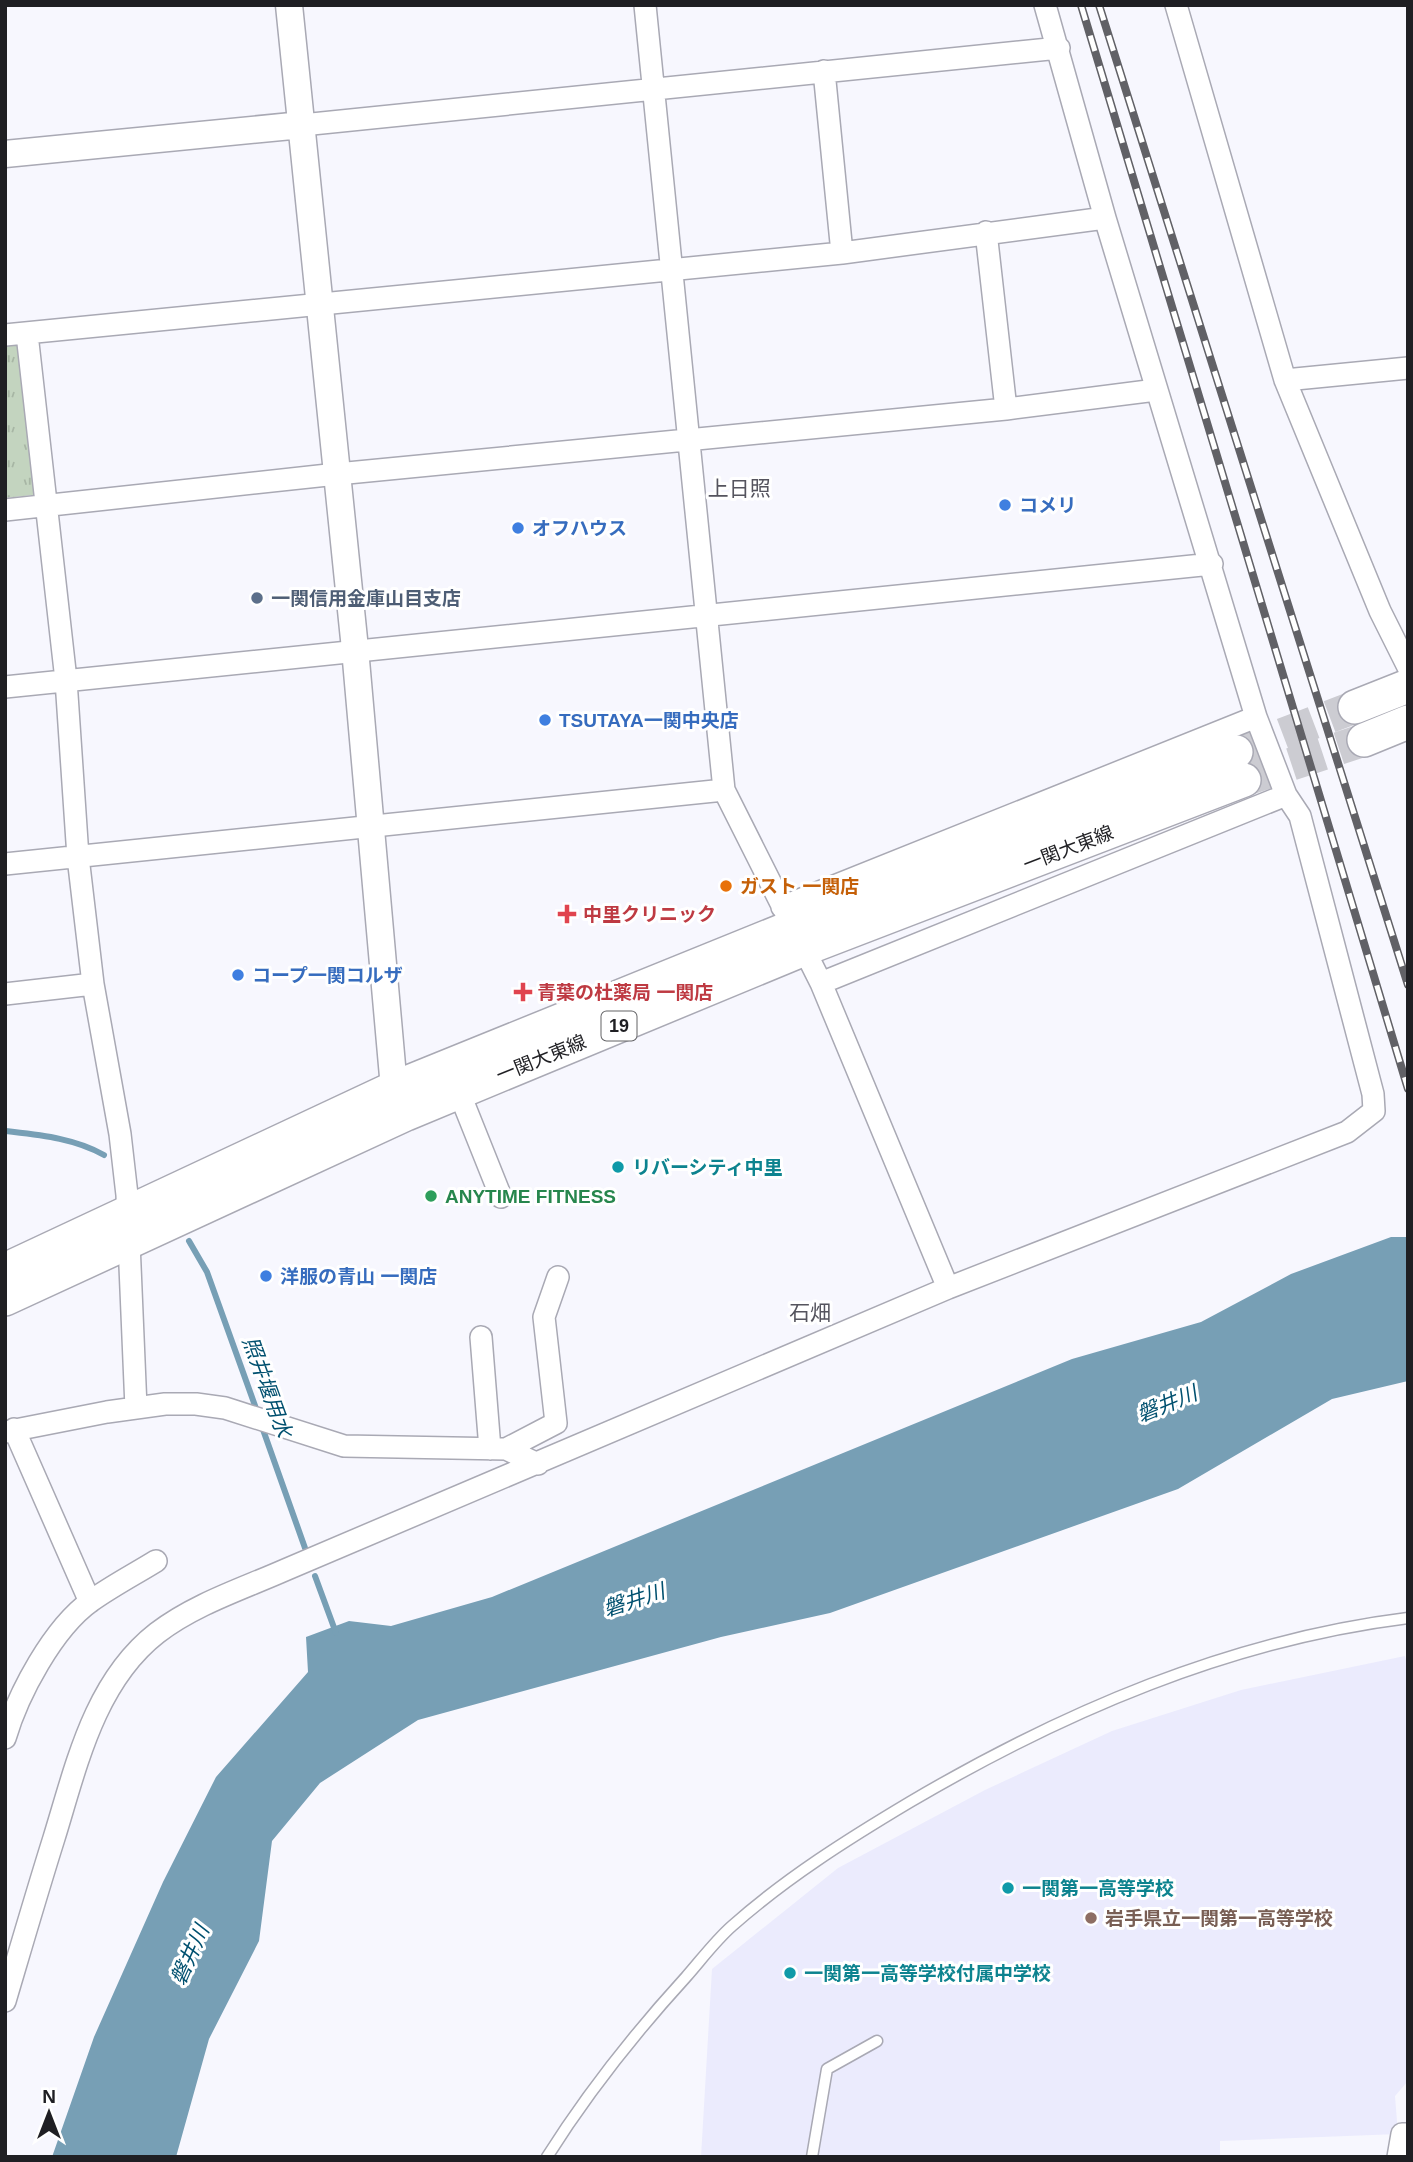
<svg xmlns="http://www.w3.org/2000/svg" width="1413" height="2162" font-family="Arial,'Noto Sans JP',sans-serif">
  <style>
    .built { fill: #ebebfd }
    .park { fill: url(#park-tufts) }
    .water { fill: #779fb5 }
    .lines { fill: none; stroke-linecap: round; stroke-linejoin: round }
    .stream { stroke: #779fb5; stroke-width: 6 }
    .primary-tunnel { stroke: #ccccd2; stroke-width: 33; stroke-dasharray: 33 17; stroke-linecap: butt }
    .service-casing { stroke: #a9a9b4; stroke-width: 13 }
    .minor-casing { stroke: #a9a9b4; stroke-width: 24 }
    .tertiary-casing { stroke: #a9a9b4; stroke-width: 29 }
    .primary-casing { stroke: #a9a9b4; stroke-width: 36 }
    .service { stroke: #fff; stroke-width: 10 }
    .minor { stroke: #fff; stroke-width: 21 }
    .tertiary { stroke: #fff; stroke-width: 26 }
    .primary { stroke: #fff; stroke-width: 33 }
    .rail-casing { stroke: #616166; stroke-width: 8 }
    .rail { stroke: #fff; stroke-width: 5; stroke-dasharray: 16; stroke-linecap: butt }
    .shop-dot { fill: #3f7fe0; stroke: #fff; stroke-width: 2.5 }
    .service-dot { fill: #5c6f8a; stroke: #fff; stroke-width: 2.5 }
    .food-dot { fill: #e8710a; stroke: #fff; stroke-width: 2.5 }
    .health-dot { fill: #e0444e; stroke: #fff; stroke-width: 2.5 }
    .culture-dot { fill: #0f9aa8; stroke: #fff; stroke-width: 2.5 }
    .leisure-dot { fill: #2e9e5b; stroke: #fff; stroke-width: 2.5 }
    .education-dot { fill: #8d6e63; stroke: #fff; stroke-width: 2.5 }
    .labels { text-anchor: middle; stroke-width: 6; stroke-linejoin: round; paint-order: stroke }
    .shield { fill: #fff; stroke: #626265; stroke-width: 2 }
    .shield-label { font-size: 18px; font-weight: bold; fill: #1f1f23 }
    .shop-label { font-size: 19px; font-weight: bold; fill: #366cbe; stroke: #fff; text-anchor: start }
    .service-label { font-size: 19px; font-weight: bold; fill: #4e5e75; stroke: #fff; text-anchor: start }
    .street-label { font-size: 19px; fill: #1f1f23; stroke: #fff }
    .food-label { font-size: 19px; font-weight: bold; fill: #c56008; stroke: #fff; text-anchor: start }
    .health-label { font-size: 19px; font-weight: bold; fill: #be3a42; stroke: #fff; text-anchor: start }
    .culture-label { font-size: 19px; font-weight: bold; fill: #0d838f; stroke: #fff; text-anchor: start }
    .leisure-label { font-size: 19px; font-weight: bold; fill: #27864d; stroke: #fff; text-anchor: start }
    .education-label { font-size: 19px; font-weight: bold; fill: #785e54; stroke: #fff; text-anchor: start }
    .neighbourhood-label { font-size: 21px; fill: #55545e; stroke: #fff }
    .water-label { font-size: 21px; font-style: italic; fill: #00506f; stroke: #fff }
  </style>
  <defs>
    <pattern id="park-tufts" width="24" height="20" patternUnits="userSpaceOnUse" patternTransform="scale(1.75)"><rect width="24" height="20" fill="#c3d4bf"/><path d="M3 7l-1-3M5 7V3M7 7l1-3M15 17l-1-3M17 17v-4M19 17l1-3" fill="none" stroke="#a7b6a4"/></pattern>
  </defs>
  <rect width="100%" height="100%" fill="#f7f7fe"/>
  <!-- built -->
  <path class="built" d="M 1405,1656 L 1408,1668 L 1408,2081 L 1395,2096 L 1398,2134 L 1220,2141 L 1220,2157 L 701,2157 L 712,1969 L 838,1868 L 985,1790 L 1112,1731 L 1241,1690 Z"/>
  <!-- park -->
  <path class="park" d="M 12,342 L 24,351 L 40,490 L 33,495 L 5,498 L 5,343 Z"/>
  <!-- water -->
  <path class="water" d="M 1391,1237 L 1408,1237 L 1408,1381 L 1332,1399 L 1178,1489 L 830,1613 L 721,1637 L 418,1720 L 320,1783 L 272,1841 L 259,1941 L 209,2039 L 176,2157 L 52,2157 L 94,2037 L 163,1882 L 216,1777 L 308,1672 L 306,1637 L 349,1621 L 391,1626 L 492,1597 L 1072,1359 L 1201,1322 L 1291,1274 Z"/>
  <g class="lines">
    <!-- stream -->
    <path class="stream" d="M 5,1131 C 39,1135 74,1138 104,1155
      M 189,1241 L 207,1272 L 258,1414
      M 261,1424 L 305,1548
      M 315,1576 L 336,1633"/>
    <!-- primary-tunnel -->
    <path class="primary-tunnel" d="M 1236,752 L 1355,707
      M 1244,780 L 1364,740"/>
    <!-- service casing -->
    <g class="service-casing">
      <path id="service" d="M 547,2157 C 588,2092 634,2034 686,1977 C 701,1960 715,1941 732,1926 C 786,1878 848,1839 910,1802 C 1063,1712 1230,1640 1408,1618
        M 812,2157 L 827,2069 L 877,2041"/>
    </g>
    <!-- minor casing -->
    <g class="minor-casing">
      <path id="minor" d="M 645,5 L 724,790 L 821,983 L 948,1288
        M 1176,5 L 1285,380 L 1380,611 L 1408,667
        M 824,71 L 842,253
        M 302,125 L 1059,48
        M 986,232 L 1006,409
        M 27,334 L 66,680 L 78,857 L 93,984 L 120,1134 L 127,1195 L 136,1408
        M 5,335 L 842,253 L 1105,218
        M 1285,380 L 1408,368
        M 5,510 L 337,474 L 1006,409 L 1156,390
        M 5,687 L 1212,564
        M 5,864 L 724,790
        M 782,907 L 1256,717
        M 821,983 L 1286,795
        M 5,994 L 93,984
        M 459,1092 L 501,1197
        M 481,1337 L 490,1449
        M 14,1429 L 90,1602
        M 5,1432 L 107,1412 L 165,1404 L 196,1404 L 225,1408 L 344,1446 L 506,1449 L 538,1464
        M 506,1449 L 556,1423 L 544,1317 L 558,1277
        M 5,1738 C 18,1694 53,1628 91,1601 C 112,1586 135,1574 156,1561
        M 5,2001 C 21,1947 37,1892 54,1838 C 76,1767 94,1682 157,1633 C 195,1604 242,1589 285,1570 L 948,1288 L 1347,1132 L 1374,1111 L 1373,1094 L 1300,816 L 1286,795 L 1256,717 L 1105,218 L 1045,5
        M 1398,2157 L 1402,2134 L 1408,2134"/>
    </g>
    <!-- tertiary casing -->
    <g class="tertiary-casing">
      <path id="tertiary" d="M 289,5 L 355,649 L 394,1088 L 401,1103
        M 5,154 L 302,125"/>
    </g>
    <!-- primary casing -->
    <g class="primary-casing">
      <path id="primary" d="M 1355,707 L 1408,686
        M 1364,740 L 1408,722
        M 5,1270 L 394,1088 L 794,926 L 1236,752
        M 5,1299 L 406,1114 L 804,949 L 1244,780"/>
    </g>
    <!-- service -->
    <use href="#service" class="service"/>
    <!-- minor -->
    <use href="#minor" class="minor"/>
    <!-- tertiary -->
    <use href="#tertiary" class="tertiary"/>
    <!-- primary -->
    <use href="#primary" class="primary"/>
    <!-- rail casing -->
    <g class="rail-casing">
      <path id="rail" d="M 1081,5 L 1408,1089
        M 1099,5 L 1408,985"/>
    </g>
    <!-- rail -->
    <use href="#rail" class="rail"/>
  </g>
  <!-- markers -->
  <g class="shop-dot">
    <circle cx="1005" cy="505" r="7"/>
    <circle cx="518" cy="528" r="7"/>
    <circle cx="545" cy="720" r="7"/>
    <circle cx="238" cy="975" r="7"/>
    <circle cx="266" cy="1276" r="7"/>
  </g>
  <circle class="service-dot" cx="257" cy="598" r="7"/>
  <circle class="food-dot" cx="726" cy="886" r="7"/>
  <g class="health-dot">
    <path d="M563.5 903.5h7v7h7v7h-7v7h-7v-7h-7v-7h7z"/>
    <path d="M519.5 981.5h7v7h7v7h-7v7h-7v-7h-7v-7h7z"/>
  </g>
  <g class="culture-dot">
    <circle cx="618" cy="1167" r="7"/>
    <circle cx="1008" cy="1888" r="7"/>
    <circle cx="790" cy="1973" r="7"/>
  </g>
  <circle class="leisure-dot" cx="431" cy="1196" r="7"/>
  <circle class="education-dot" cx="1091" cy="1918" r="7"/>
  <g class="labels">
    <!-- shield labels -->
    <rect class="shield" x="601.5" y="1011.5" width="35" height="29" rx="5"/>
    <g class="shield-label">
      <text x="619" y="1032">19</text>
    </g>
    <!-- shop labels -->
    <g class="shop-label">
      <text x="1019" y="512">コメリ</text>
      <text x="532" y="535">オフハウス</text>
      <text x="559" y="727">TSUTAYA一関中央店</text>
      <text x="252" y="982">コープ一関コルザ</text>
      <text x="280" y="1283">洋服の青山 一関店</text>
    </g>
    <!-- service labels -->
    <g class="service-label">
      <text x="271" y="605">一関信用金庫山目支店</text>
    </g>
    <!-- street labels -->
    <g class="street-label">
      <text transform="translate(1068 848) rotate(-21)" y="7">一関大東線</text>
      <text transform="translate(541 1058) rotate(-22)" y="7">一関大東線</text>
    </g>
    <!-- food labels -->
    <g class="food-label">
      <text x="740" y="893">ガスト 一関店</text>
    </g>
    <!-- health labels -->
    <g class="health-label">
      <text x="583" y="921">中里クリニック</text>
      <text x="537" y="999">青葉の杜薬局 一関店</text>
    </g>
    <!-- culture labels -->
    <g class="culture-label">
      <text x="632" y="1174">リバーシティ中里</text>
      <text x="1022" y="1895">一関第一高等学校</text>
      <text x="804" y="1980">一関第一高等学校付属中学校</text>
    </g>
    <!-- leisure labels -->
    <g class="leisure-label">
      <text x="445" y="1203">ANYTIME FITNESS</text>
    </g>
    <!-- education labels -->
    <g class="education-label">
      <text x="1105" y="1925">岩手県立一関第一高等学校</text>
    </g>
    <!-- neighbourhood labels -->
    <g class="neighbourhood-label">
      <text x="739" y="496">上日照</text>
      <text x="810" y="1320">石畑</text>
    </g>
    <!-- water labels -->
    <g class="water-label">
      <text transform="translate(267 1387) rotate(70)" y="7">照井堰用水</text>
      <text transform="translate(1167 1404) rotate(-22)" y="7">磐井川</text>
      <text transform="translate(634 1600) rotate(-18)" y="7">磐井川</text>
      <text transform="translate(190 1955) rotate(-66)" y="7">磐井川</text>
    </g>
  </g>
  <!-- border -->
  <rect width="1413" height="2162" fill="none" stroke="#1f1f23" stroke-width="14"/>
  <!-- north arrow -->
  <g transform="translate(49 2113)" stroke="#ffffff" stroke-width="5" paint-order="stroke">
  <path d="M0-5L12 26L0 18L-12 26Z" fill="#1f1f23"/>
  <text y="-10" font-size="19" font-weight="bold" text-anchor="middle" fill="#1f1f23">N</text>
  </g>
</svg>
